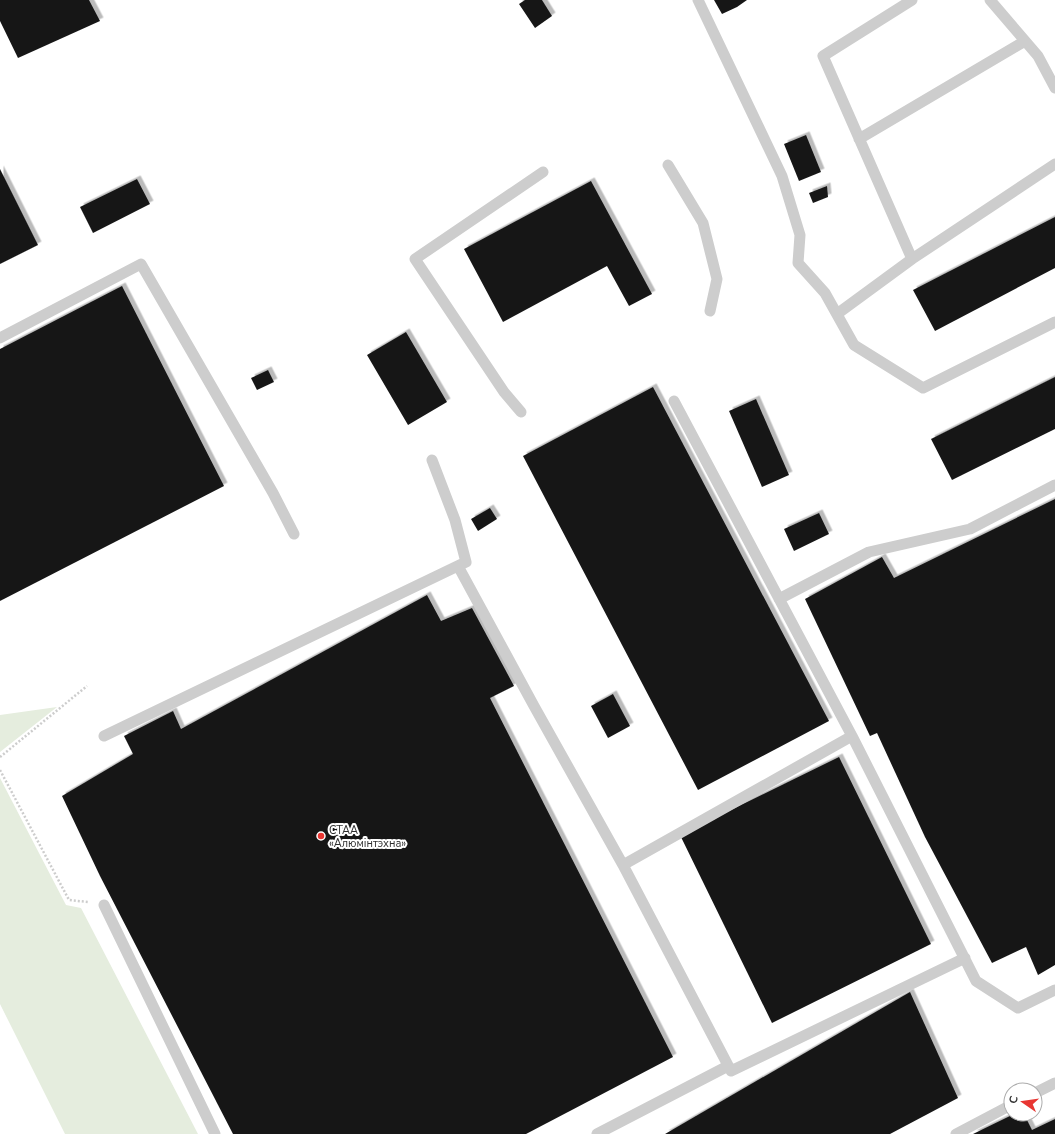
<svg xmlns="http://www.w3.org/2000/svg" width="1055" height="1134" font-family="'Nunito Sans',sans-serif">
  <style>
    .green { fill: #e5edde }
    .building { fill: #171717; filter: url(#shadow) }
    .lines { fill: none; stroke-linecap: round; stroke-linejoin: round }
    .path { stroke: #cdcdcd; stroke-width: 2.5; stroke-dasharray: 2 2; stroke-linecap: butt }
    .lane { stroke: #cdcdcd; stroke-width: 11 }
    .poi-dot { fill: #e83632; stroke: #fff; stroke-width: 1.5 }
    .labels { text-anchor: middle; stroke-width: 4; stroke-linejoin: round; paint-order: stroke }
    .poi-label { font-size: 11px; fill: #303030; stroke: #fff; text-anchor: start }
  </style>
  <defs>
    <filter id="shadow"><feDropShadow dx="3.5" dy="-3.5" stdDeviation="0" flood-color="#0004"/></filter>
  </defs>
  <rect width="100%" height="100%" fill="#fff"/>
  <!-- green -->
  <path class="green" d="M 57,707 L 0,752 L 0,715 Z
    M 0,778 L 66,905 L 81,908 L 198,1134 L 65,1134 L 0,1004 Z"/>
  <!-- building -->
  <path class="building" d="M 0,0 L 89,0 L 100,21 L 18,58 L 0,21 Z
    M 525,0 L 542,0 L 552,16 L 535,28 L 519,4 Z
    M 714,0 L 747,0 L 737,7 L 722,14 Z
    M 806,135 L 821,172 L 799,181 L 784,144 Z
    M 0,169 L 38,245 L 0,264 Z
    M 137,179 L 150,204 L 93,233 L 80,207 Z
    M 591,181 L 652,294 L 629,306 L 607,266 L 503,322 L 464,249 Z
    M 827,186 L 828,197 L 813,203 L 809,193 Z
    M 1055,217 L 1055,268 L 935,331 L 913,290 Z
    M 122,286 L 224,486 L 0,601 L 0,349 Z
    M 406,332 L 447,402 L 408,425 L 367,355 Z
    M 268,370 L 274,382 L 257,390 L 251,378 Z
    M 1055,377 L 1055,429 L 952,480 L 931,439 Z
    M 653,387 L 829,721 L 698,790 L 523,456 Z
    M 756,399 L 789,475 L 762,487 L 729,411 Z
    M 1055,499 L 1055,965 L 1038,975 L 1026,947 L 992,963 L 925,837 L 877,733 L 870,736 L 805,599 L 882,557 L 894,578 Z
    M 490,508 L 497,519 L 478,531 L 471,519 Z
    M 819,513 L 829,534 L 794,551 L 784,529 Z
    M 427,595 L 441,621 L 472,608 L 514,686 L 490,698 L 673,1057 L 526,1134 L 233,1134 L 100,876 L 62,796 L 133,754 L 124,736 L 173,711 L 181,729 Z
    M 613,694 L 630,726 L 608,738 L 591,706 Z
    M 839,757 L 931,944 L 772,1023 L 680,835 Z
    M 910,992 L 958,1098 L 890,1134 L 665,1134 Z
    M 1014,1114 L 1024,1114 L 1032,1130 L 1055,1119 L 1055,1134 L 973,1134 Z"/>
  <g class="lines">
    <!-- path -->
    <path class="path" d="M 0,757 L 87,686
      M 0,770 L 69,900 L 88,902"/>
    <!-- lane -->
    <path class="lane" d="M 698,0 L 782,176 L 800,235 L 798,263 L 825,293 L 854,345 L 923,388 L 1055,322
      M 990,0 L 1038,56 L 1055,88
      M 859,139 L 1025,41
      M 668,165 L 703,223 L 717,279 L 710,311
      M 912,259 L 1055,164
      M 837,314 L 912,259 L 823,56 L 912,0
      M 0,338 L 141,264 L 273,493 L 294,534
      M 521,412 L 504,392 L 415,259 L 543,172
      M 458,566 L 534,706 L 623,865 L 852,736 L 674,401
      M 779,599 L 869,552 L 970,529 L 1055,485
      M 104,736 L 466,562 L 455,520 L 432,460
      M 852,736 L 976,981 L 1018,1008 L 1055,990
      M 623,865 L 731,1071 L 965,958
      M 104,905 L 215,1134
      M 1035,1093 L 1055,1083
      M 597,1134 L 728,1066
      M 956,1134 L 1011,1105"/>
  </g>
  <!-- markers -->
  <circle class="poi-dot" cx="321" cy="836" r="4"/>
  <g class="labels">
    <!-- poi labels -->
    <g class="poi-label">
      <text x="329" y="834">СТАА<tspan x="329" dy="13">«Алюмінтэхна»</tspan></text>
    </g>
  </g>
  <!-- north arrow -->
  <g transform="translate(1023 1102) rotate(283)"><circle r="19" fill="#ffffff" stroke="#acacac"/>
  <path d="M0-3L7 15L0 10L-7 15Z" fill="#e83632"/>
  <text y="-6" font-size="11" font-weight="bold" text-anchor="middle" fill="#303030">С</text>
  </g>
</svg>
